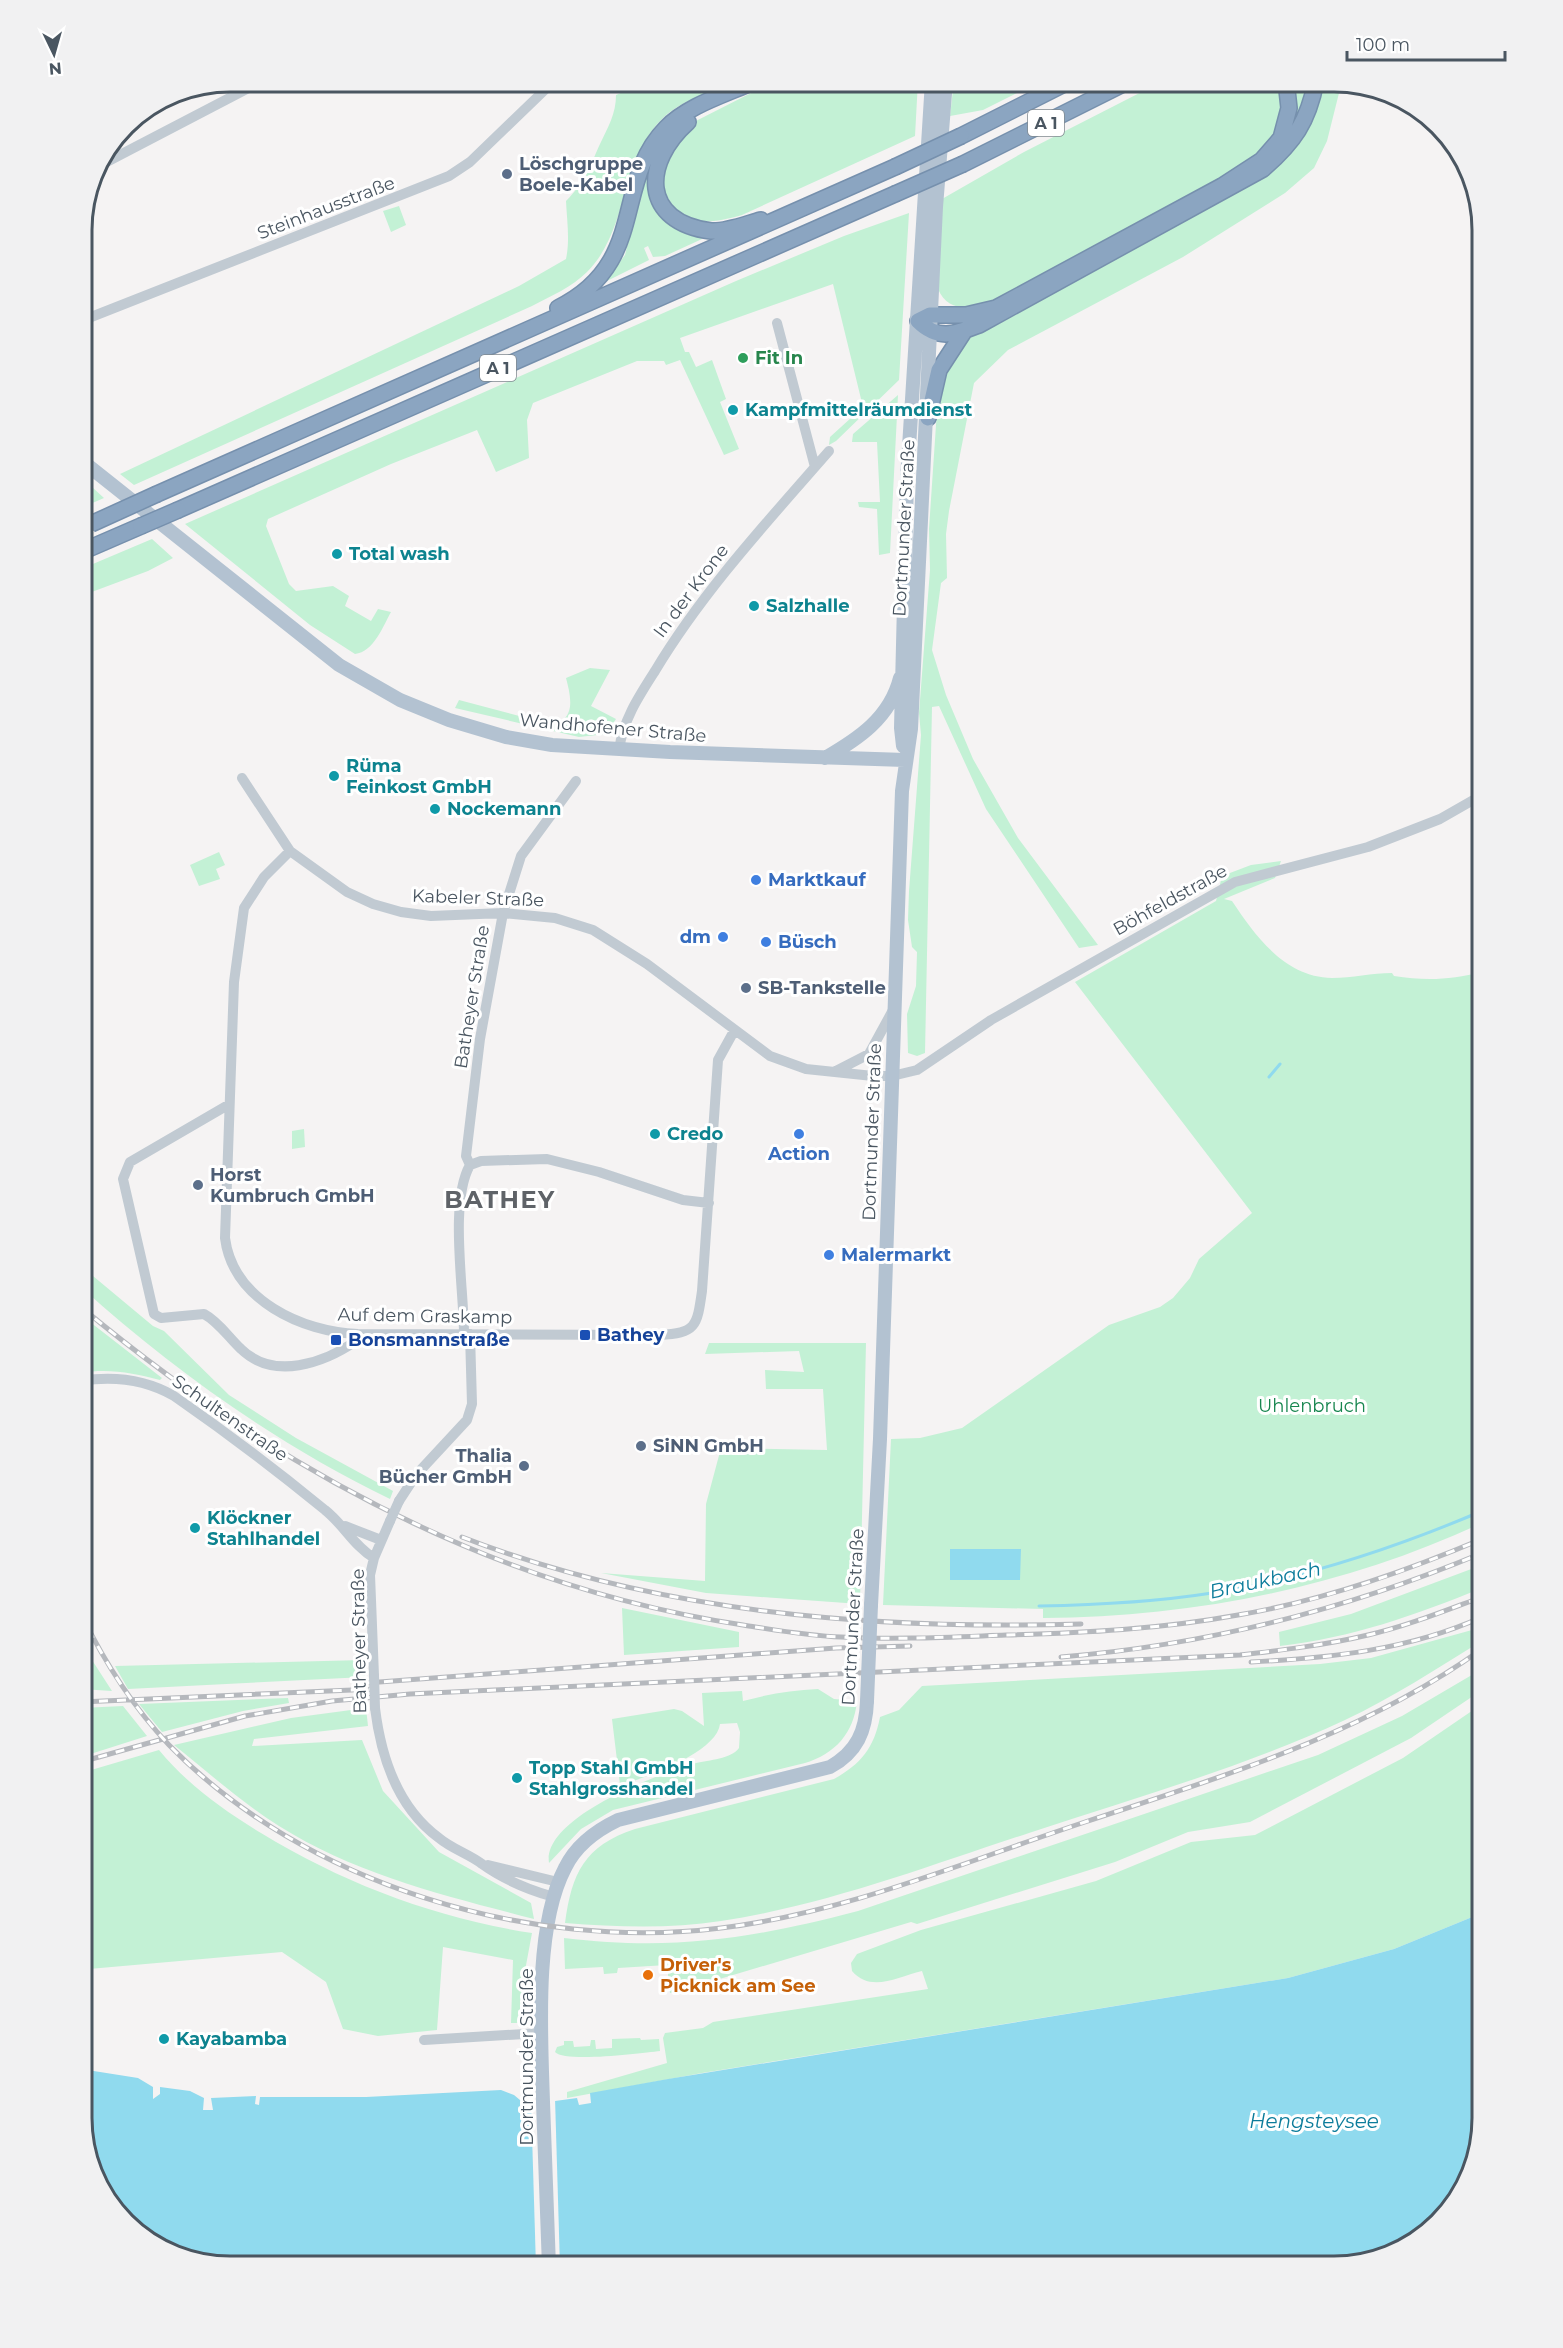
<svg xmlns="http://www.w3.org/2000/svg" width="1563" height="2348" font-family="Montserrat,sans-serif">
  <style>
    .green { fill: #c3f1d5 }
    .water { fill: #90daee }
    .pier { fill: #f5f3f3 }
    .lines { fill: none; stroke-linecap: round; stroke-linejoin: round }
    .stream { stroke: #90daee; stroke-width: 3 }
    .highway-casing { stroke: #7690ad; stroke-width: 18 }
    .minor { stroke: #c1cad2; stroke-width: 10 }
    .major { stroke: #b3c2d1; stroke-width: 14 }
    .highway { stroke: #8ba5c1; stroke-width: 15 }
    .rail-casing { stroke: #b5b8bd; stroke-width: 5 }
    .rail { stroke: #fff; stroke-width: 3; stroke-dasharray: 9; stroke-linecap: butt }
    .highway-bridge-casing { stroke: #7690ad; stroke-width: 18; stroke-linecap: butt }
    .minor-bridge { stroke: #c1cad2; stroke-width: 10 }
    .major-bridge { stroke: #b3c2d1; stroke-width: 14 }
    .highway-bridge { stroke: #8ba5c1; stroke-width: 15 }
    .service-dot { fill: #5c6f8a; stroke: #fff; stroke-width: 2 }
    .leisure-dot { fill: #2e9e5b; stroke: #fff; stroke-width: 2 }
    .culture-dot { fill: #0f9aa8; stroke: #fff; stroke-width: 2 }
    .shop-dot { fill: #3f7fe0; stroke: #fff; stroke-width: 2 }
    .transit-dot { fill: #1a4fb4; stroke: #fff; stroke-width: 2 }
    .food-dot { fill: #e8710a; stroke: #fff; stroke-width: 2 }
    .labels { text-anchor: middle; stroke-width: 6; stroke-linejoin: round; paint-order: stroke }
    .shield { fill: #fff; stroke: #808990; stroke-width: 1.5 }
    .shield-label { font-size: 16px; font-weight: bold; fill: #4a5661 }
    .service-label { font-size: 18px; font-weight: bold; fill: #4e5e75; stroke: #fff; text-anchor: start }
    .street-label { font-size: 18px; fill: #4a5661; stroke: #fff }
    .leisure-label { font-size: 18px; font-weight: bold; fill: #27864d; stroke: #fff; text-anchor: start }
    .culture-label { font-size: 18px; font-weight: bold; fill: #0d838f; stroke: #fff; text-anchor: start }
    .shop-label { font-size: 18px; font-weight: bold; fill: #366cbe; stroke: #fff; text-anchor: start }
    .transit-label { font-size: 18px; font-weight: bold; fill: #164399; stroke: #fff; text-anchor: start }
    .park-label { font-size: 18px; fill: #17864f; stroke: #fff }
    .food-label { font-size: 18px; font-weight: bold; fill: #c56008; stroke: #fff; text-anchor: start }
    .water-label { font-size: 20px; font-style: italic; fill: #0c7c9b; stroke: #fff }
    .district-label { font-size: 24px; font-weight: bold; letter-spacing: 1.5px; fill: #5f6368; stroke: #fff }
    .rim { fill: none; stroke: #4a5661; stroke-width: 3 }
  </style>
  <rect width="100%" height="100%" fill="#f5f3f3"/>
  <!-- green -->
  <path class="green" d="M 674,81 L 742,81 C 715,93 687,96 664,117 C 619,159 630,229 587,272 C 572,287 551,296 532,306 L 134,485 L 120,474 L 519,286 L 566,259 C 570,240 567,221 566,201 C 584,183 590,166 600,144 C 608,127 616,114 616,95 L 641,84 L 646,91 Z
    M 790,81 L 918,81 L 915,136 L 742,215 C 696,228 674,224 659,176 L 686,126 L 753,92 Z
    M 954,81 L 1041,81 L 983,110 L 950,116 Z
    M 1163,81 L 1280,81 L 1282,124 L 1253,162 L 997,299 C 977,309 949,315 938,289 L 942,199 L 1024,152 Z
    M 1292,81 L 1310,81 L 1305,102 L 1292,126 L 1296,103 Z
    M 1322,81 L 1342,81 L 1327,141 L 1314,168 L 1285,193 L 1183,257 L 1008,350 L 974,383 L 949,511 L 946,534 L 947,578 L 941,583 L 932,650 L 946,695 L 973,759 L 1018,838 L 1098,945 L 1079,948 L 986,809 L 939,706 L 932,707 L 925,1053 L 917,1056 L 908,1053 L 907,1014 L 916,986 L 917,952 L 912,947 L 908,920 L 909,891 L 921,735 L 919,713 L 930,570 L 929,529 L 937,410 L 943,372 L 970,337 L 1273,166 Z
    M 648,176 L 649,186 L 699,232 L 702,239 L 665,256 L 653,257 L 648,246 L 644,248 L 649,260 L 605,282 L 625,255 L 644,177 Z
    M 399,206 L 406,225 L 391,232 L 383,211 Z
    M 909,213 L 899,380 L 836,441 L 829,445 L 830,437 L 863,407 L 833,284 L 680,338 L 685,352 L 689,352 L 696,367 L 712,360 L 726,399 L 720,402 L 739,449 L 724,455 L 680,360 L 666,365 L 664,361 L 637,361 L 533,403 L 527,420 L 529,458 L 496,472 L 477,430 L 391,464 L 268,519 L 266,526 L 289,584 L 296,591 L 333,586 L 349,596 L 345,606 L 371,621 L 378,609 L 391,612 C 383,626 374,652 355,654 L 310,625 L 185,524 L 736,281 L 844,236 Z
    M 898,395 L 890,553 L 879,555 L 877,509 L 859,507 L 858,502 L 880,502 L 877,442 L 852,442 L 853,434 Z
    M 81,477 L 104,498 L 81,508 Z
    M 152,539 L 173,558 L 148,571 L 81,596 L 81,569 Z
    M 590,668 L 610,670 L 591,706 L 616,719 L 606,734 L 579,737 L 455,708 L 459,700 L 549,724 C 577,722 571,697 566,678 Z
    M 219,852 L 225,865 L 216,869 L 220,879 L 199,886 L 190,865 Z
    M 1281,861 L 1275,878 L 1224,899 L 1232,901 C 1256,937 1285,977 1332,978 C 1352,978 1372,973 1392,973 L 1394,976 C 1425,981 1451,980 1482,972 L 1482,1523 C 1344,1587 1195,1617 1043,1618 L 1043,1609 L 883,1605 L 891,1439 L 920,1438 L 962,1428 L 1109,1325 L 1160,1307 L 1173,1298 L 1190,1278 L 1199,1259 L 1252,1213 L 1075,982 L 1216,901 L 1222,876 L 1251,865 Z
    M 304,1129 L 305,1147 L 292,1149 L 292,1131 Z
    M 81,1266 L 153,1326 L 164,1331 L 229,1395 L 296,1438 L 393,1491 L 390,1499 C 277,1444 174,1371 81,1287 Z
    M 81,1315 L 162,1378 L 160,1380 C 134,1373 108,1368 81,1373 Z
    M 709,1343 L 866,1343 L 860,1604 L 706,1593 L 601,1573 L 705,1581 L 706,1504 L 721,1448 L 827,1450 L 823,1389 L 766,1389 L 765,1370 L 804,1372 L 799,1351 L 705,1354 Z
    M 1482,1565 L 1482,1588 C 1416,1615 1351,1638 1280,1646 L 1279,1632 L 1351,1614 Z
    M 622,1608 L 739,1632 L 739,1647 L 624,1655 Z
    M 1472,1630 L 1480,1642 C 1436,1669 1392,1698 1345,1720 C 1244,1767 1135,1798 1029,1833 C 928,1866 827,1905 721,1921 C 670,1929 617,1927 565,1923 C 572,1873 584,1846 635,1829 L 834,1779 C 861,1764 874,1748 880,1717 L 899,1710 L 922,1686 L 1320,1664 L 1371,1658 Z
    M 81,1643 L 112,1691 L 81,1689 Z
    M 364,1660 L 365,1677 L 128,1689 L 115,1666 Z
    M 1482,1669 L 1482,1690 L 1411,1738 L 1250,1822 L 1188,1832 L 1115,1862 L 917,1924 L 911,1922 L 676,1992 L 670,1993 L 667,1965 L 618,1968 L 617,1973 L 604,1974 L 603,1967 L 565,1969 L 564,1938 C 673,1951 751,1939 858,1911 L 1318,1755 L 1402,1716 Z
    M 818,1689 L 834,1699 L 857,1701 C 854,1733 835,1754 805,1763 L 613,1810 L 581,1829 L 549,1863 C 542,1817 661,1773 696,1763 C 709,1760 731,1759 739,1748 L 740,1732 L 737,1723 L 720,1724 C 717,1752 646,1778 620,1785 L 612,1719 L 674,1709 L 682,1711 L 704,1726 L 702,1693 L 742,1691 L 743,1701 C 769,1694 792,1690 818,1689 Z
    M 288,1698 L 289,1703 L 243,1711 L 162,1732 L 139,1704 Z
    M 1482,1704 L 1482,1913 L 1394,1949 L 1288,1978 L 702,2073 L 567,2098 L 567,2092 L 667,2063 L 663,2038 L 665,2033 L 703,2028 L 713,2022 L 928,1989 L 922,1971 C 897,1977 871,1993 852,1971 L 851,1963 L 857,1954 L 921,1930 L 1096,1881 L 1191,1842 L 1255,1835 L 1403,1758 Z
    M 123,1706 L 147,1736 L 81,1757 L 81,1708 Z
    M 366,1708 L 368,1726 L 254,1739 L 252,1746 L 362,1740 L 383,1791 L 439,1852 L 531,1903 L 534,1919 C 446,1896 357,1875 279,1826 C 241,1802 209,1773 174,1745 L 291,1718 Z
    M 159,1750 C 187,1784 223,1810 261,1833 C 345,1884 435,1918 532,1933 L 524,1976 L 522,2023 L 511,2023 L 513,1960 L 443,1947 L 437,2030 L 378,2036 L 343,2029 L 326,1982 L 282,1952 L 89,1969 L 81,2012 L 81,1773 Z
    M 640,2038 L 641,2040 L 659,2039 L 660,2051 C 642,2053 565,2063 555,2052 L 557,2047 L 564,2045 L 564,2041 L 573,2041 L 574,2047 L 590,2046 L 591,2040 L 595,2040 L 596,2049 L 612,2048 L 612,2039 Z"/>
  <!-- water -->
  <path class="water" d="M 950,1549 L 1021,1549 L 1020,1580 L 950,1580 Z
    M 1482,1913 L 1482,2119 L 1462,2193 L 1407,2247 L 1333,2267 L 220,2267 L 155,2247 L 101,2192 L 81,2118 L 81,2069 L 138,2078 L 153,2087 L 153,2099 L 160,2094 L 160,2087 L 190,2091 L 204,2098 L 203,2110 L 213,2110 L 211,2098 L 256,2096 L 255,2104 L 259,2105 L 260,2097 L 366,2097 L 501,2090 L 514,2095 L 526,2105 L 577,2098 L 579,2105 L 591,2103 L 590,2093 L 668,2079 L 1288,1978 L 1394,1949 Z"/>
  <!-- pier -->
  <path class="pier" d="M 555,2098 L 560,2267 L 536,2267 L 531,2101 Z"/>
  <g class="lines">
    <!-- stream -->
    <path class="stream" d="M 1269,1077 L 1280,1064
      M 1039,1606 C 1097,1605 1155,1602 1212,1593 C 1305,1578 1395,1548 1482,1511"/>
    <!-- highway casing -->
    <g class="highway-casing">
      <path id="highway" d="M 1286,81 L 1289,108 L 1281,138 L 1262,160 L 1222,186 L 996,308 L 966,315 L 930,315 L 918,321 C 938,341 955,334 979,325 L 1263,169 C 1294,142 1308,122 1316,81
        M 688,122 C 642,163 641,222 711,231 C 726,232 746,224 761,220
        M 961,136 L 1070,81
        M 963,164 L 1129,81
        M 558,308 C 649,263 612,183 666,128 C 688,105 727,94 755,81
        M 928,418 L 939,370 L 965,330
        M 157,494 L 895,167
        M 178,510 L 895,194
        M 81,552 L 141,526"/>
    </g>
    <!-- minor -->
    <path class="minor" d="M 95,168 L 262,81
      M 81,321 L 449,176 L 470,162 L 554,81
      M 777,323 L 815,467
      M 619,750 C 623,720 639,696 655,671 C 703,591 768,521 829,451
      M 242,778 L 290,851 L 347,892 L 373,904 L 401,912 L 431,916 L 503,913 L 555,918 L 593,930 L 647,964 L 770,1056 L 806,1069 L 873,1076 L 892,1076 L 917,1070 L 991,1020 L 1235,882 L 1368,847 L 1440,819 L 1482,795
      M 290,851 L 264,877 L 244,908 L 234,982 L 225,1238 C 233,1300 302,1332 358,1334 L 659,1335 C 696,1333 697,1327 702,1291 L 718,1060 L 734,1031
      M 834,1072 L 869,1054 L 893,1010
      M 228,1105 L 130,1162 L 123,1179 L 154,1314 L 161,1318 L 204,1314 C 219,1322 229,1338 241,1349 C 274,1381 324,1363 356,1341 L 358,1334
      M 470,1165 L 481,1161 L 547,1159 L 599,1172 L 683,1200 L 709,1203
      M 464,1334 C 464,1289 449,1202 470,1165 L 466,1156 L 480,1039 L 503,913 L 521,856 L 576,781
      M 81,1381 C 113,1376 146,1380 174,1396 C 226,1432 276,1470 325,1510 C 343,1524 354,1546 374,1558
      M 399,1501 L 416,1475 L 467,1420 L 472,1404 L 470,1334
      M 345,1526 L 381,1540
      M 374,1676 L 370,1575 L 374,1558 L 390,1521
      M 375,1708 C 381,1757 398,1808 439,1838 C 452,1849 469,1854 482,1864 C 503,1879 529,1890 554,1897
      M 488,1865 L 558,1882
      M 424,2040 L 541,2033"/>
    <!-- major -->
    <path class="major" d="M 81,460 L 339,665 L 400,700 L 449,720 L 506,737 L 552,745 L 670,752 L 905,760
      M 903,746 L 901,728 L 907,479 L 932,81
      M 825,758 C 858,739 890,718 900,678
      M 871,1605 L 880,1439 L 902,791 L 911,729 L 936,207 L 946,81
      M 549,2267 C 547,2212 545,2157 543,2102 C 541,2036 534,1927 565,1868 C 576,1845 595,1831 618,1820 L 830,1767 C 857,1752 866,1731 867,1701"/>
    <!-- highway -->
    <use href="#highway" class="highway"/>
    <!-- rail casing -->
    <g class="rail-casing">
      <path id="rail" d="M 81,1307 C 273,1467 495,1588 743,1625 C 775,1630 808,1636 841,1637 C 896,1640 951,1637 1006,1635 C 1083,1633 1162,1629 1238,1615 C 1322,1601 1404,1572 1482,1539
        M 462,1537 C 658,1613 872,1630 1081,1624
        M 81,1614 C 104,1661 132,1706 169,1745 C 304,1884 530,1952 721,1928 C 845,1913 967,1861 1085,1822 C 1223,1776 1362,1735 1482,1649
        M 1061,1657 C 1207,1645 1348,1609 1482,1553
        M 1251,1662 C 1330,1658 1409,1650 1482,1617
        M 366,1683 L 836,1648 L 910,1646
        M 81,1702 L 375,1689
        M 81,1762 L 245,1716 L 332,1701 L 410,1694 L 1240,1655 C 1283,1650 1326,1645 1368,1635 C 1407,1626 1444,1611 1482,1597"/>
    </g>
    <!-- rail -->
    <use href="#rail" class="rail"/>
    <!-- highway-bridge casing -->
    <g class="highway-bridge-casing">
      <path id="highway-bridge" d="M 895,167 L 961,136
        M 895,194 L 963,164
        M 91,524 L 157,494
        M 141,526 L 178,510"/>
    </g>
    <!-- minor-bridge -->
    <path class="minor-bridge" d="M 390,1521 L 399,1501
      M 374,1676 L 375,1708"/>
    <!-- major-bridge -->
    <path class="major-bridge" d="M 867,1701 L 871,1605"/>
    <!-- highway-bridge -->
    <use href="#highway-bridge" class="highway-bridge"/>
  </g>
  <!-- markers -->
  <g class="service-dot">
    <circle cx="507" cy="174" r="6"/>
    <circle cx="746" cy="988" r="6"/>
    <circle cx="198" cy="1185" r="6"/>
    <circle cx="641" cy="1446" r="6"/>
    <circle cx="524" cy="1466" r="6"/>
  </g>
  <circle class="leisure-dot" cx="743" cy="358" r="6"/>
  <g class="culture-dot">
    <circle cx="733" cy="410" r="6"/>
    <circle cx="337" cy="554" r="6"/>
    <circle cx="754" cy="606" r="6"/>
    <circle cx="334" cy="776" r="6"/>
    <circle cx="435" cy="809" r="6"/>
    <circle cx="655" cy="1134" r="6"/>
    <circle cx="195" cy="1528" r="6"/>
    <circle cx="517" cy="1778" r="6"/>
    <circle cx="164" cy="2039" r="6"/>
  </g>
  <g class="shop-dot">
    <circle cx="756" cy="880" r="6"/>
    <circle cx="723" cy="937" r="6"/>
    <circle cx="766" cy="942" r="6"/>
    <circle cx="799" cy="1134" r="6"/>
    <circle cx="829" cy="1255" r="6"/>
  </g>
  <g class="transit-dot">
    <rect x="579" y="1329" width="12" height="12" rx="3"/>
    <rect x="330" y="1334" width="12" height="12" rx="3"/>
  </g>
  <circle class="food-dot" cx="648" cy="1975" r="6"/>
  <g class="labels">
    <!-- shield labels -->
    <g class="shield">
      <rect x="1028" y="110" width="36" height="26" rx="4.5"/>
      <rect x="480" y="355" width="36" height="26" rx="4.5"/>
    </g>
    <g class="shield-label">
      <text x="1046" y="129">A 1</text>
      <text x="498" y="374">A 1</text>
    </g>
    <!-- service labels -->
    <g class="service-label">
      <text x="519" y="170">Löschgruppe<tspan x="519" dy="21">Boele-Kabel</tspan></text>
      <text x="758" y="994">SB-Tankstelle</text>
      <text x="210" y="1181">Horst<tspan x="210" dy="21">Kumbruch GmbH</tspan></text>
      <text x="653" y="1452">SiNN GmbH</text>
      <text x="512" y="1462" text-anchor="end">Thalia<tspan x="512" dy="21">Bücher GmbH</tspan></text>
    </g>
    <!-- street labels -->
    <g class="street-label">
      <text transform="translate(326 208) rotate(-21)" y="6">Steinhausstraße</text>
      <text transform="translate(904 528) rotate(-87)" y="6">Dortmunder Straße</text>
      <text transform="translate(691 591) rotate(-53)" y="6">In der Krone</text>
      <text transform="translate(613 728) rotate(5)" y="6">Wandhofener Straße</text>
      <text transform="translate(478 898) rotate(2)" y="6">Kabeler Straße</text>
      <text transform="translate(1170 900) rotate(-29)" y="6">Böhfeldstraße</text>
      <text transform="translate(472 997) rotate(-81)" y="6">Batheyer Straße</text>
      <text transform="translate(872 1132) rotate(-88)" y="6">Dortmunder Straße</text>
      <text transform="translate(425 1316) rotate(1)" y="6">Auf dem Graskamp</text>
      <text transform="translate(230 1418) rotate(35)" y="6">Schultenstraße</text>
      <text transform="translate(853 1617) rotate(-87)" y="6">Dortmunder Straße</text>
      <text transform="translate(359 1641) rotate(-91)" y="6">Batheyer Straße</text>
      <text transform="translate(527 2057) rotate(-90)" y="6">Dortmunder Straße</text>
    </g>
    <!-- leisure labels -->
    <g class="leisure-label">
      <text x="755" y="364">Fit In</text>
    </g>
    <!-- culture labels -->
    <g class="culture-label">
      <text x="745" y="416">Kampfmittelräumdienst</text>
      <text x="349" y="560">Total wash</text>
      <text x="766" y="612">Salzhalle</text>
      <text x="346" y="772">Rüma<tspan x="346" dy="21">Feinkost GmbH</tspan></text>
      <text x="447" y="815">Nockemann</text>
      <text x="667" y="1140">Credo</text>
      <text x="207" y="1524">Klöckner<tspan x="207" dy="21">Stahlhandel</tspan></text>
      <text x="529" y="1774">Topp Stahl GmbH<tspan x="529" dy="21">Stahlgrosshandel</tspan></text>
      <text x="176" y="2045">Kayabamba</text>
    </g>
    <!-- shop labels -->
    <g class="shop-label">
      <text x="768" y="886">Marktkauf</text>
      <text x="711" y="943" text-anchor="end">dm</text>
      <text x="778" y="948">Büsch</text>
      <text x="799" y="1160" text-anchor="middle">Action</text>
      <text x="841" y="1261">Malermarkt</text>
    </g>
    <!-- transit labels -->
    <g class="transit-label">
      <text x="597" y="1341">Bathey</text>
      <text x="348" y="1346">Bonsmannstraße</text>
    </g>
    <!-- park labels -->
    <g class="park-label">
      <text x="1312" y="1412">Uhlenbruch</text>
    </g>
    <!-- food labels -->
    <g class="food-label">
      <text x="660" y="1971">Driver's<tspan x="660" dy="21">Picknick am See</tspan></text>
    </g>
    <!-- water labels -->
    <g class="water-label">
      <text transform="translate(1265 1580) rotate(-12)" y="7">Braukbach</text>
      <text x="1314" y="2128">Hengsteysee</text>
    </g>
    <!-- district labels -->
    <g class="district-label">
      <text x="500" y="1208">BATHEY</text>
    </g>
  </g>
  <!-- crop -->
  <path d="M0 0H1563V2348H0ZM230 92H1334A138 138 0 0 1 1472 230V2118A138 138 0 0 1 1334 2256H230A138 138 0 0 1 92 2118V230A138 138 0 0 1 230 92Z" fill="#f1f1f2" fill-rule="evenodd"/>
  <path class="rim" d="M230 92H1334A138 138 0 0 1 1472 230V2118A138 138 0 0 1 1334 2256H230A138 138 0 0 1 92 2118V230A138 138 0 0 1 230 92Z"/>
  <!-- north arrow -->
  <g transform="translate(54 54) rotate(175)" stroke="#ffffff" stroke-width="4.5" paint-order="stroke">
  <path d="M0-4.5L10 22L0 15L-10 22Z" fill="#4a5661"/>
  <text y="-9" font-size="16" font-weight="bold" text-anchor="middle" fill="#4a5661">N</text>
  </g>
  <!-- scale -->
  <path d="M1347 51v9h158v-9" fill="none" stroke="#4a5661" stroke-width="3"/>
  <text x="1356" y="51" font-size="18" fill="#4a5661" stroke="#ffffff" stroke-width="4.5" paint-order="stroke">100 m</text>
</svg>
